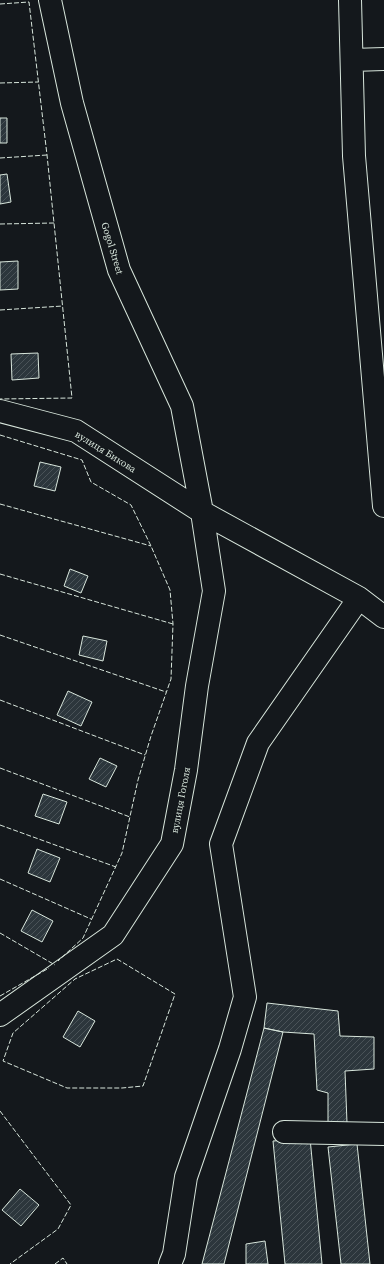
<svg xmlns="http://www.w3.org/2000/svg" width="384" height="1264" font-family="'Source Serif 4',serif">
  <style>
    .building { fill: url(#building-hatch); stroke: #d8e6dc }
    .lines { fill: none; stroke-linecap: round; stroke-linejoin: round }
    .minor-casing { stroke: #d8e6dc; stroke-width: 24 }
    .minor { stroke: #14181c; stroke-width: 22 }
    .fence { stroke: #d8e6dc; stroke-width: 1; stroke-dasharray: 5 2; stroke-linecap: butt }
    .labels { text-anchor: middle; stroke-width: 3; stroke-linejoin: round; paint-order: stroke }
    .street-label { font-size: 10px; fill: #d8e6dc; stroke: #14181c }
  </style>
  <defs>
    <pattern id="building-hatch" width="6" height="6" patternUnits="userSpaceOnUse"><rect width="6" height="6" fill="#2c363c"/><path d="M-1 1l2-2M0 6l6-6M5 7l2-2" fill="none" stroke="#4a5358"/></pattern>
  </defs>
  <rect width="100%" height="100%" fill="#14181c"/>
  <!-- building -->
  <path class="building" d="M 0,118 L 7,118 L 7,143 L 0,143 Z
    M 7,174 L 11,202 L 0,204 L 0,175 Z
    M 18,261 L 18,289 L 0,290 L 0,262 Z
    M 38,353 L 39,378 L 12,380 L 11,354 Z
    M 40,462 L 61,467 L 55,491 L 34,486 Z
    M 70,569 L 88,576 L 81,593 L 64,586 Z
    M 83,636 L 107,641 L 103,661 L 79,655 Z
    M 68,691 L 92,702 L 81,726 L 57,715 Z
    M 100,758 L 117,766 L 106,787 L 89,779 Z
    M 43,794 L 67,802 L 59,824 L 35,816 Z
    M 37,849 L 60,858 L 50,882 L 28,873 Z
    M 32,910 L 53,921 L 42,942 L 21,931 Z
    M 267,1003 L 338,1011 L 340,1036 L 374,1037 L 374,1069 L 345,1071 L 347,1123 L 328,1124 L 328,1093 L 317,1090 L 314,1034 L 283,1032 L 264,1028 Z
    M 78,1011 L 95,1021 L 80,1047 L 63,1037 Z
    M 264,1028 L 283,1032 L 224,1264 L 202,1264 Z
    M 310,1138 L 322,1264 L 285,1264 L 273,1141 Z
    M 357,1144 L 370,1264 L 341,1264 L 328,1147 Z
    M 20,1189 L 39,1205 L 21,1226 L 2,1210 Z
    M 265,1241 L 268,1264 L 246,1264 L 246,1244 Z"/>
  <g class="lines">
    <!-- minor casing -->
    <g class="minor-casing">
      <path id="minor" d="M 350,0 L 354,156 L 384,506
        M 352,60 L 384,59
        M 0,411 L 76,431 L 202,512 L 359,598 L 384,617
        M 0,1015 L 113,935 L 172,844 L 186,770 L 197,686 L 214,591 L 202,512 L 182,406 L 119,270 L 72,103 L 50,0
        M 284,1132 L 384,1134
        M 170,1264 L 174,1254 L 186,1177 L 230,1049 L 245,997 L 221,844 L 258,743 L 359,598"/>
    </g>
    <!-- minor -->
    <use href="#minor" class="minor"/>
    <!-- fence -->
    <path class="fence" d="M 0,4 L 29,2 L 47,155 L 72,398 L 0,399
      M 0,83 L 38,82
      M 0,158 L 47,155
      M 0,224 L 54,223
      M 0,310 L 63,306
      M 0,435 L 82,460 L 91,482 L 131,505 L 151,546 L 170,590 L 173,624 L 171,679 L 151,736 L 138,780 L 122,853 L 83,938 L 58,961
      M 0,504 L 151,546
      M 0,574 L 173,624
      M 0,635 L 166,692
      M 0,700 L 145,755
      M 0,768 L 130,817
      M 0,825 L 116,867
      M 0,879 L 91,919
      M 0,933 L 55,965
      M 117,959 L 175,994 L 143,1086 L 122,1088 L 67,1088 L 3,1061 L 13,1033 L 75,979 Z
      M 0,996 L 49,968
      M 0,1111 L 71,1205 L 58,1229 L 10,1264
      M 55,1264 L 63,1258 L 67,1264"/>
  </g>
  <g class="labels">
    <!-- street labels -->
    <g class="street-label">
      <text transform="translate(113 248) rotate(73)" y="4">Gogol Street</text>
      <text transform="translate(106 451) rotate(32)" y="4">вулиця Бикова</text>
      <text transform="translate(180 800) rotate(-79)" y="4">вулиця Гоголя</text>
    </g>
  </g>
</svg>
